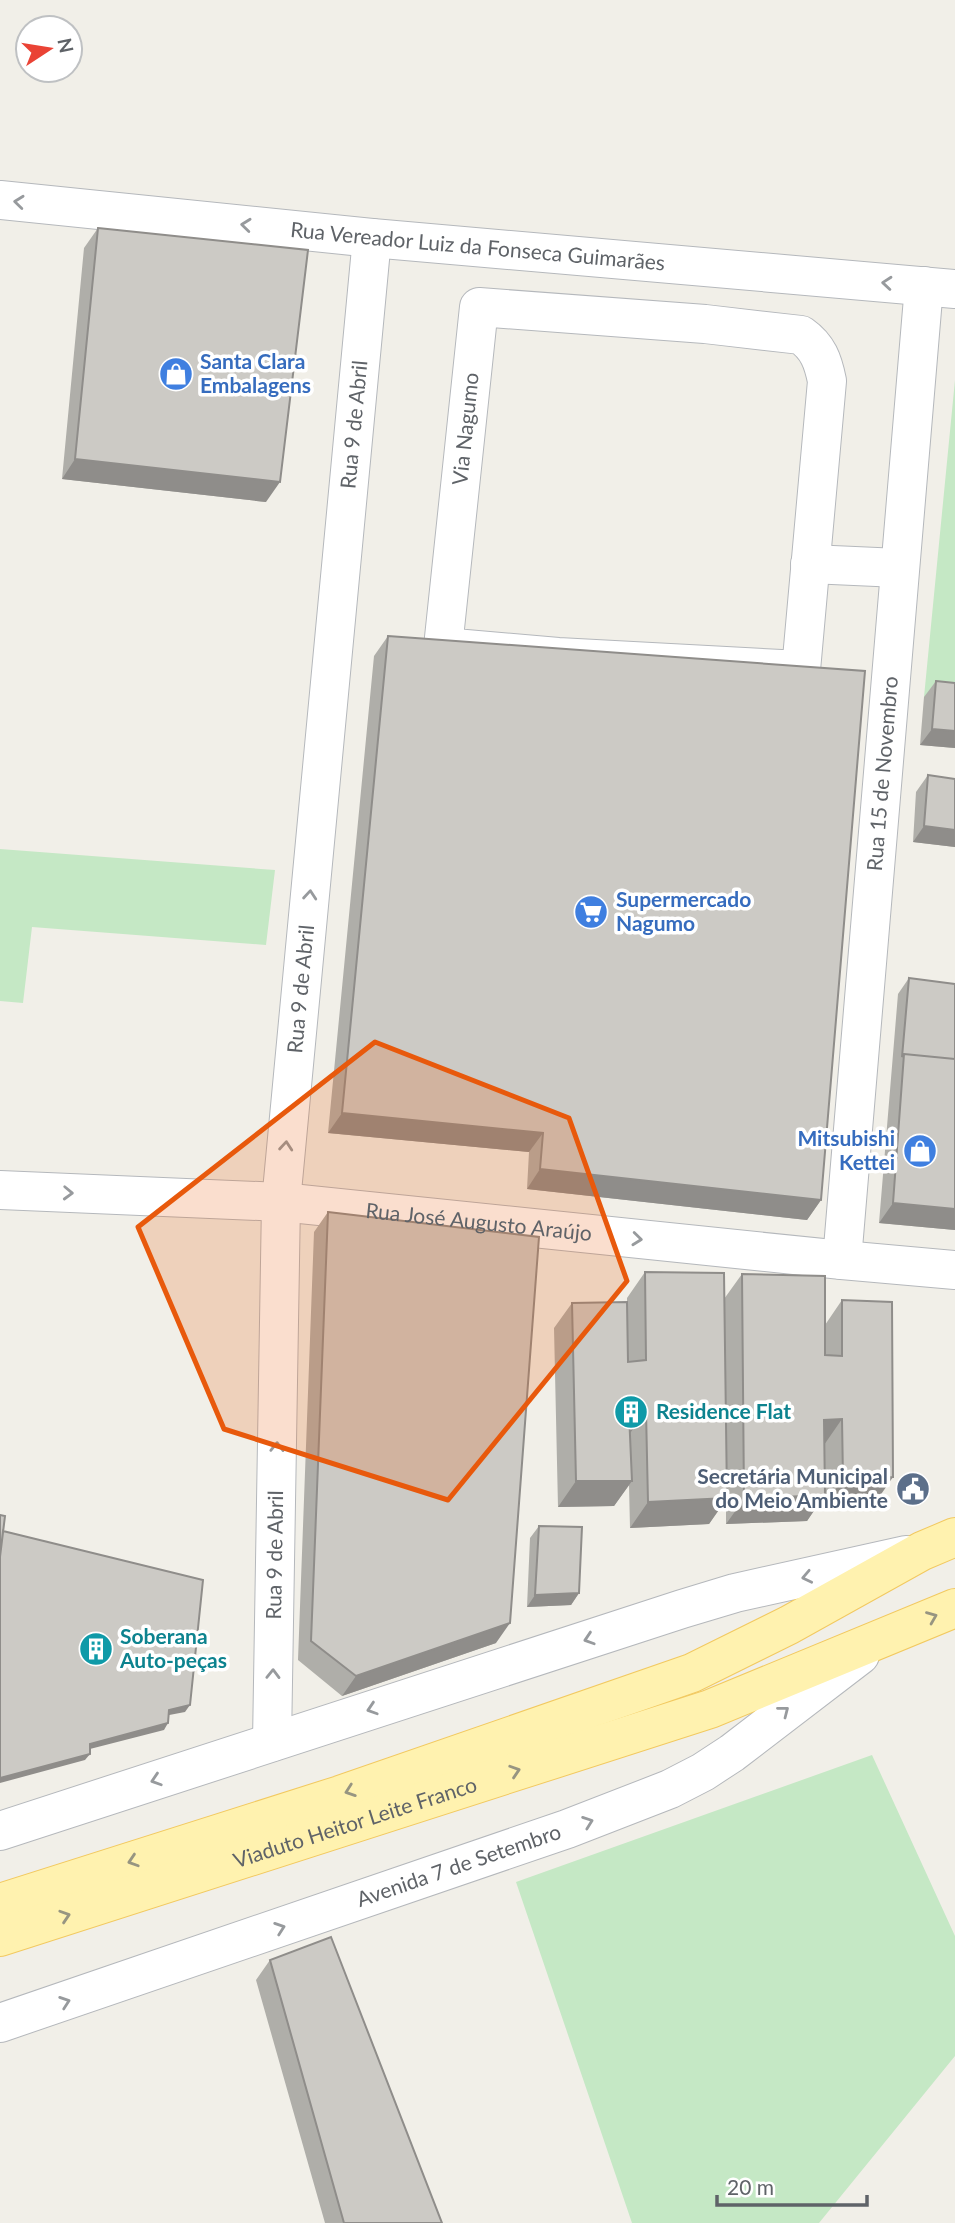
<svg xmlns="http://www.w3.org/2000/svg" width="955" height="2223" font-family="Lato,sans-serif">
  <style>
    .green { fill: #c5e8c5 }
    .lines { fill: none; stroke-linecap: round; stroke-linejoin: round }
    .minor-casing { stroke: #b5b8bc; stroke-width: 40 }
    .major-casing { stroke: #f2c960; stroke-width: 40 }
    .minor { stroke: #fff; stroke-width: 38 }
    .major { stroke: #fff2af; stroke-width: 38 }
    .wall { fill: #afaea9 }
    .shaded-wall { fill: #8f8d8a }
    .building { fill: #cccac5; stroke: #8f8d8a; stroke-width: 2 }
    .oneway { stroke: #979a9d }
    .oneway2 { stroke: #979581 }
    .marked { fill: #e8590c; fill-opacity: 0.2; stroke: #e8590c; stroke-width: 5; stroke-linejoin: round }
    .labels { text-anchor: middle; stroke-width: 7; stroke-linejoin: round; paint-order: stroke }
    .street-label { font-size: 21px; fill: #5f6368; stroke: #fff }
    .shop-label { font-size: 21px; font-weight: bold; fill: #366cbe; stroke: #fff; text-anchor: start }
    .culture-label { font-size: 21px; font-weight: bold; fill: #0d838f; stroke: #fff; text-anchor: start }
    .service-label { font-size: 21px; font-weight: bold; fill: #4e5e75; stroke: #fff; text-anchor: end }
  </style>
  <rect width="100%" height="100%" fill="#f1efe8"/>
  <!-- green -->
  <path class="green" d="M 955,380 L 955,700 L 924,697 Z
    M 0,849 L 275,870 L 266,945 L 32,927 L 23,1003 L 0,1001 Z
    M 872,1755 L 955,1936 L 955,2056 L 819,2223 L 632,2223 L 516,1882 Z"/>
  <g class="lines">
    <!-- minor casing -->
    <g class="minor-casing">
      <g id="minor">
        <path id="s1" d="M 0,200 L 372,238 L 955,289"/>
        <path d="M 479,307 L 705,324 L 801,335 C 818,347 823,361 827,381 L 801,670 L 558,657 L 443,647 Z"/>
        <path d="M 810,564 L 899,568"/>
        <path id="s2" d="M 0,1190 L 281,1202 L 842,1260 L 955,1270"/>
        <path id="s3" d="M 842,1260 L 924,286"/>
        <path id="s4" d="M 272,1742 L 281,1202 L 372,238"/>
        <path d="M 0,1831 L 682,1609 L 735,1593 L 906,1555"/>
        <path id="s5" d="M 0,2023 L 567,1829 L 670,1789 L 703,1772 L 732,1753 L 860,1655"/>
      </g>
    </g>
    <!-- major casing -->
    <g class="major-casing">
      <g id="major">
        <path d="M 0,1903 L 340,1795 L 692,1673 L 789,1625 L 922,1551 L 955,1537"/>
        <path id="s6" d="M 0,1937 L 710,1709 L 955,1608"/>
      </g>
    </g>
    <!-- minor -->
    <use href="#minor" class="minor"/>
    <!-- major -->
    <use href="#major" class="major"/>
  </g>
  <!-- wall -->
  <path class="wall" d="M 98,228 L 266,502 L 62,479 L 84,248 Z
    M 388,636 L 821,1200 L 807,1220 L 527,1189 L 529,1152 L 328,1133 L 374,656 Z
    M 936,681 L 955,683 L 955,748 L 920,745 L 924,697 Z
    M 928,775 L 955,779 L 955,847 L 913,842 L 916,792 Z
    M 909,978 L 955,984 L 955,1230 L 879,1223 L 898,994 Z
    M 328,1212 L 496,1643 L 342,1696 L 298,1660 L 314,1232 Z
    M 645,1272 L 724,1299 L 742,1274 L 825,1325 L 842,1300 L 875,1503 L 824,1505 L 824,1495 L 807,1521 L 726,1524 L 726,1500 L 709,1524 L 630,1528 L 629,1485 L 614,1506 L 558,1507 L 554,1328 L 572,1303 L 627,1316 L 627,1298 Z
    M 539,1526 L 579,1593 L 571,1605 L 527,1607 L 530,1538 Z
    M 270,1960 L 442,2223 L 325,2223 L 256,1980 Z"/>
  <!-- shaded-wall -->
  <path class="shaded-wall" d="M 75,459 L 280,482 L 266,502 L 62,479 Z
    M 932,729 L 955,731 L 955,748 L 920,745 Z
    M 924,826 L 955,830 L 955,847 L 913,842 Z
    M 342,1113 L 543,1133 L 529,1152 L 328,1133 Z
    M 540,1169 L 821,1200 L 807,1220 L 527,1189 Z
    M 893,1203 L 955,1209 L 955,1230 L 879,1223 Z
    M 646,1411 L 628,1436 L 629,1413 Z
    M 842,1419 L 824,1445 L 824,1420 Z
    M 893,1477 L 875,1503 L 824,1505 L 843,1479 Z
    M 576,1481 L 632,1481 L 614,1506 L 558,1507 Z
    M 825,1495 L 807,1521 L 726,1524 L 744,1499 Z
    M 727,1498 L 709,1524 L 630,1528 L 648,1502 Z
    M 579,1593 L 571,1605 L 527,1607 L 535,1595 Z
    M 510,1623 L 496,1643 L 342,1696 L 356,1676 Z
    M 190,1705 L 185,1712 L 164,1716 L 169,1710 Z
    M 168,1723 L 164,1730 L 86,1750 L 90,1744 Z
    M 90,1754 L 85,1760 L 0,1783 L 0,1778 Z"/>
  <!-- building -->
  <path class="building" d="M 98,228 L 308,250 L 280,482 L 75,459 Z
    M 388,636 L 865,671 L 821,1200 L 540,1169 L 543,1133 L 342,1113 Z
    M 936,681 L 955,683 L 955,731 L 932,729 Z
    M 928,775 L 955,779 L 955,830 L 924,826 Z
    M 909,978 L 955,984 L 955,1059 L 904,1054 L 902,1057 Z
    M 904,1054 L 955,1059 L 955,1209 L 893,1203 Z
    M 328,1212 L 539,1237 L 510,1623 L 356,1676 L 311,1641 Z
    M 645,1272 L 724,1273 L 727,1498 L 648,1502 L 646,1411 L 629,1413 L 632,1481 L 576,1481 L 572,1303 L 627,1302 L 628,1362 L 646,1360 Z
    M 742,1274 L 825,1276 L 825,1355 L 842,1356 L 842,1300 L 892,1302 L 893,1477 L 843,1479 L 842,1419 L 824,1420 L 825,1495 L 744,1499 Z
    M 0,1515 L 5,1516 L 0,1557 Z
    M 539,1526 L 582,1527 L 579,1593 L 535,1595 Z
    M 3,1531 L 203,1580 L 190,1705 L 169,1710 L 168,1723 L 90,1744 L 90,1754 L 0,1778 L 0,1557 Z
    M 331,1937 L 442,2223 L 344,2223 L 270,1960 Z"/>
  <!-- one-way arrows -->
  <defs><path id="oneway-chevron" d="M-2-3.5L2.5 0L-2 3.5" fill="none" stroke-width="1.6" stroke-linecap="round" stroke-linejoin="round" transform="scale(1.75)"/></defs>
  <g class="oneway">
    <use href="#oneway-chevron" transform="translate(19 202) rotate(-174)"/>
    <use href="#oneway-chevron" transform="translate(246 225) rotate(-174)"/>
    <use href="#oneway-chevron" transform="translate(887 283) rotate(-175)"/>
    <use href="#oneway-chevron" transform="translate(310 895) rotate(-85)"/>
    <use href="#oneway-chevron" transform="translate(286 1146) rotate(-85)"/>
    <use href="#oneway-chevron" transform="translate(68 1193) rotate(2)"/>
    <use href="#oneway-chevron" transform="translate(637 1239) rotate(6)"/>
    <use href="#oneway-chevron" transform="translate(277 1447) rotate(-89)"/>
    <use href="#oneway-chevron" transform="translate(807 1577) rotate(168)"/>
    <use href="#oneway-chevron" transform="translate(589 1639) rotate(162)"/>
    <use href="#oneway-chevron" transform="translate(273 1674) rotate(-89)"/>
    <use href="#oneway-chevron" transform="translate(372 1709) rotate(162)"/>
    <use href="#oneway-chevron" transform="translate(784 1711) rotate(-38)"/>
    <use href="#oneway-chevron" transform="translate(156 1780) rotate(162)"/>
    <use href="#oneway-chevron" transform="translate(588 1822) rotate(-20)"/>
    <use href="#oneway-chevron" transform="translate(280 1928) rotate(-19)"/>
    <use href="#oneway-chevron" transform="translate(65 2002) rotate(-19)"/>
  </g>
  <g class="oneway2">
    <use href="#oneway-chevron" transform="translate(932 1617) rotate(-22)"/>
    <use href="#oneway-chevron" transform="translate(515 1771) rotate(-18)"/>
    <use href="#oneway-chevron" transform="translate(350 1791) rotate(161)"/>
    <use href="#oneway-chevron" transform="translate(133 1861) rotate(162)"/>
    <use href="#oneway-chevron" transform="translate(65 1916) rotate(-18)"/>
  </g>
  <!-- marked area -->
  <path class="marked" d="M 375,1042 L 569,1118 L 627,1281 L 448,1500 L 224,1429 L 138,1227 Z"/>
  <!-- icons -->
  <defs>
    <g id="shop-disc" transform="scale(1.75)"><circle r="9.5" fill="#3f7fe0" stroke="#fff"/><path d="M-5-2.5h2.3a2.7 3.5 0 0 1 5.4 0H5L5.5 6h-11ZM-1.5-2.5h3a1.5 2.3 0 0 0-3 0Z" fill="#fff"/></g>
    <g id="supermarket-disc" transform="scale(1.75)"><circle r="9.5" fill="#3f7fe0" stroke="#fff"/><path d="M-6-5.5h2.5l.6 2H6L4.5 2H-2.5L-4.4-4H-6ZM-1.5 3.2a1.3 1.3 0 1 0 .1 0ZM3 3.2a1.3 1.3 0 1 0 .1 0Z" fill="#fff"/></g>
    <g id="building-disc" transform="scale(1.75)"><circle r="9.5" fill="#0f9aa8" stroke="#fff"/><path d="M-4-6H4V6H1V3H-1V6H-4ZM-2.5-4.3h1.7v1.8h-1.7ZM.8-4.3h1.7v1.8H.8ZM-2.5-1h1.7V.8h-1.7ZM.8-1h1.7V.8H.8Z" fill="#fff"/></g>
    <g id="civic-disc" transform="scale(1.75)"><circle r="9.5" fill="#5c6f8a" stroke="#fff"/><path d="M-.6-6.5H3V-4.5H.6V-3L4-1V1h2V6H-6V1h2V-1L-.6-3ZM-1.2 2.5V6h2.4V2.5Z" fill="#fff"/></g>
  </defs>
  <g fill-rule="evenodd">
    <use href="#shop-disc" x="176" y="374"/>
    <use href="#supermarket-disc" x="591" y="912"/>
    <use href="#shop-disc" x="920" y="1151"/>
    <use href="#building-disc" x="631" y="1412"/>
    <use href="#civic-disc" x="913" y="1489"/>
    <use href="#building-disc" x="96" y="1649"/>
  </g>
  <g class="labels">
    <!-- street labels -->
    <g class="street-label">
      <text dy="7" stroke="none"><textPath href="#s1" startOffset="480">Rua Vereador Luiz da Fonseca Guimarães</textPath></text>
      <text dy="7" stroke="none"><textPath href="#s4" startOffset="1321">Rua 9 de Abril</textPath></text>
      <text transform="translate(466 429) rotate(-84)" y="7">Via Nagumo</text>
      <text dy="7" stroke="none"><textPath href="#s3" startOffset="488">Rua 15 de Novembro</textPath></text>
      <text dy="7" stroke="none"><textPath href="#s4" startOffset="754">Rua 9 de Abril</textPath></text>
      <text dy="7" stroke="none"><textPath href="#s2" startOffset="480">Rua José Augusto Araújo</textPath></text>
      <text dy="7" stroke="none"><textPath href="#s4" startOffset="187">Rua 9 de Abril</textPath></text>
      <text dy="7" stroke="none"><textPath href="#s6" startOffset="373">Viaduto Heitor Leite Franco</textPath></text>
      <text dy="7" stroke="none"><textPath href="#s5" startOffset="485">Avenida 7 de Setembro</textPath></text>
    </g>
    <!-- shop labels -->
    <g class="shop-label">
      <text x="200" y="369">Santa Clara<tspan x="200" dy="24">Embalagens</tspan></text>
      <text x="616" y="907">Supermercado<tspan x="616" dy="24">Nagumo</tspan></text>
      <text x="895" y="1146" text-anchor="end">Mitsubishi<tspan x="895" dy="24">Kettei</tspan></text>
    </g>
    <!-- culture labels -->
    <g class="culture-label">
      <text x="656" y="1419">Residence Flat</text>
      <text x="120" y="1644">Soberana<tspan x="120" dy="24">Auto-peças</tspan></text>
    </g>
    <!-- service labels -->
    <g class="service-label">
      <text x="888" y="1484">Secretária Municipal<tspan x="888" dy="24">do Meio Ambiente</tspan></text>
    </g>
  </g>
  <!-- north arrow -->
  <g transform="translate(49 49) rotate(78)"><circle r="33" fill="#ffffff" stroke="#bfc1c3" stroke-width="2"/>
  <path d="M0-5L12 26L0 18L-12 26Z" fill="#ea4335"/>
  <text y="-10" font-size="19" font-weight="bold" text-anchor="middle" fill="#5f6368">N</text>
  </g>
  <!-- scale -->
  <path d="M717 2195v10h150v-10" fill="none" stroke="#5f6368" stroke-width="3.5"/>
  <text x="727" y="2195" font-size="21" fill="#5f6368" stroke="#ffffff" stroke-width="5" paint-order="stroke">20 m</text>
</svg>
